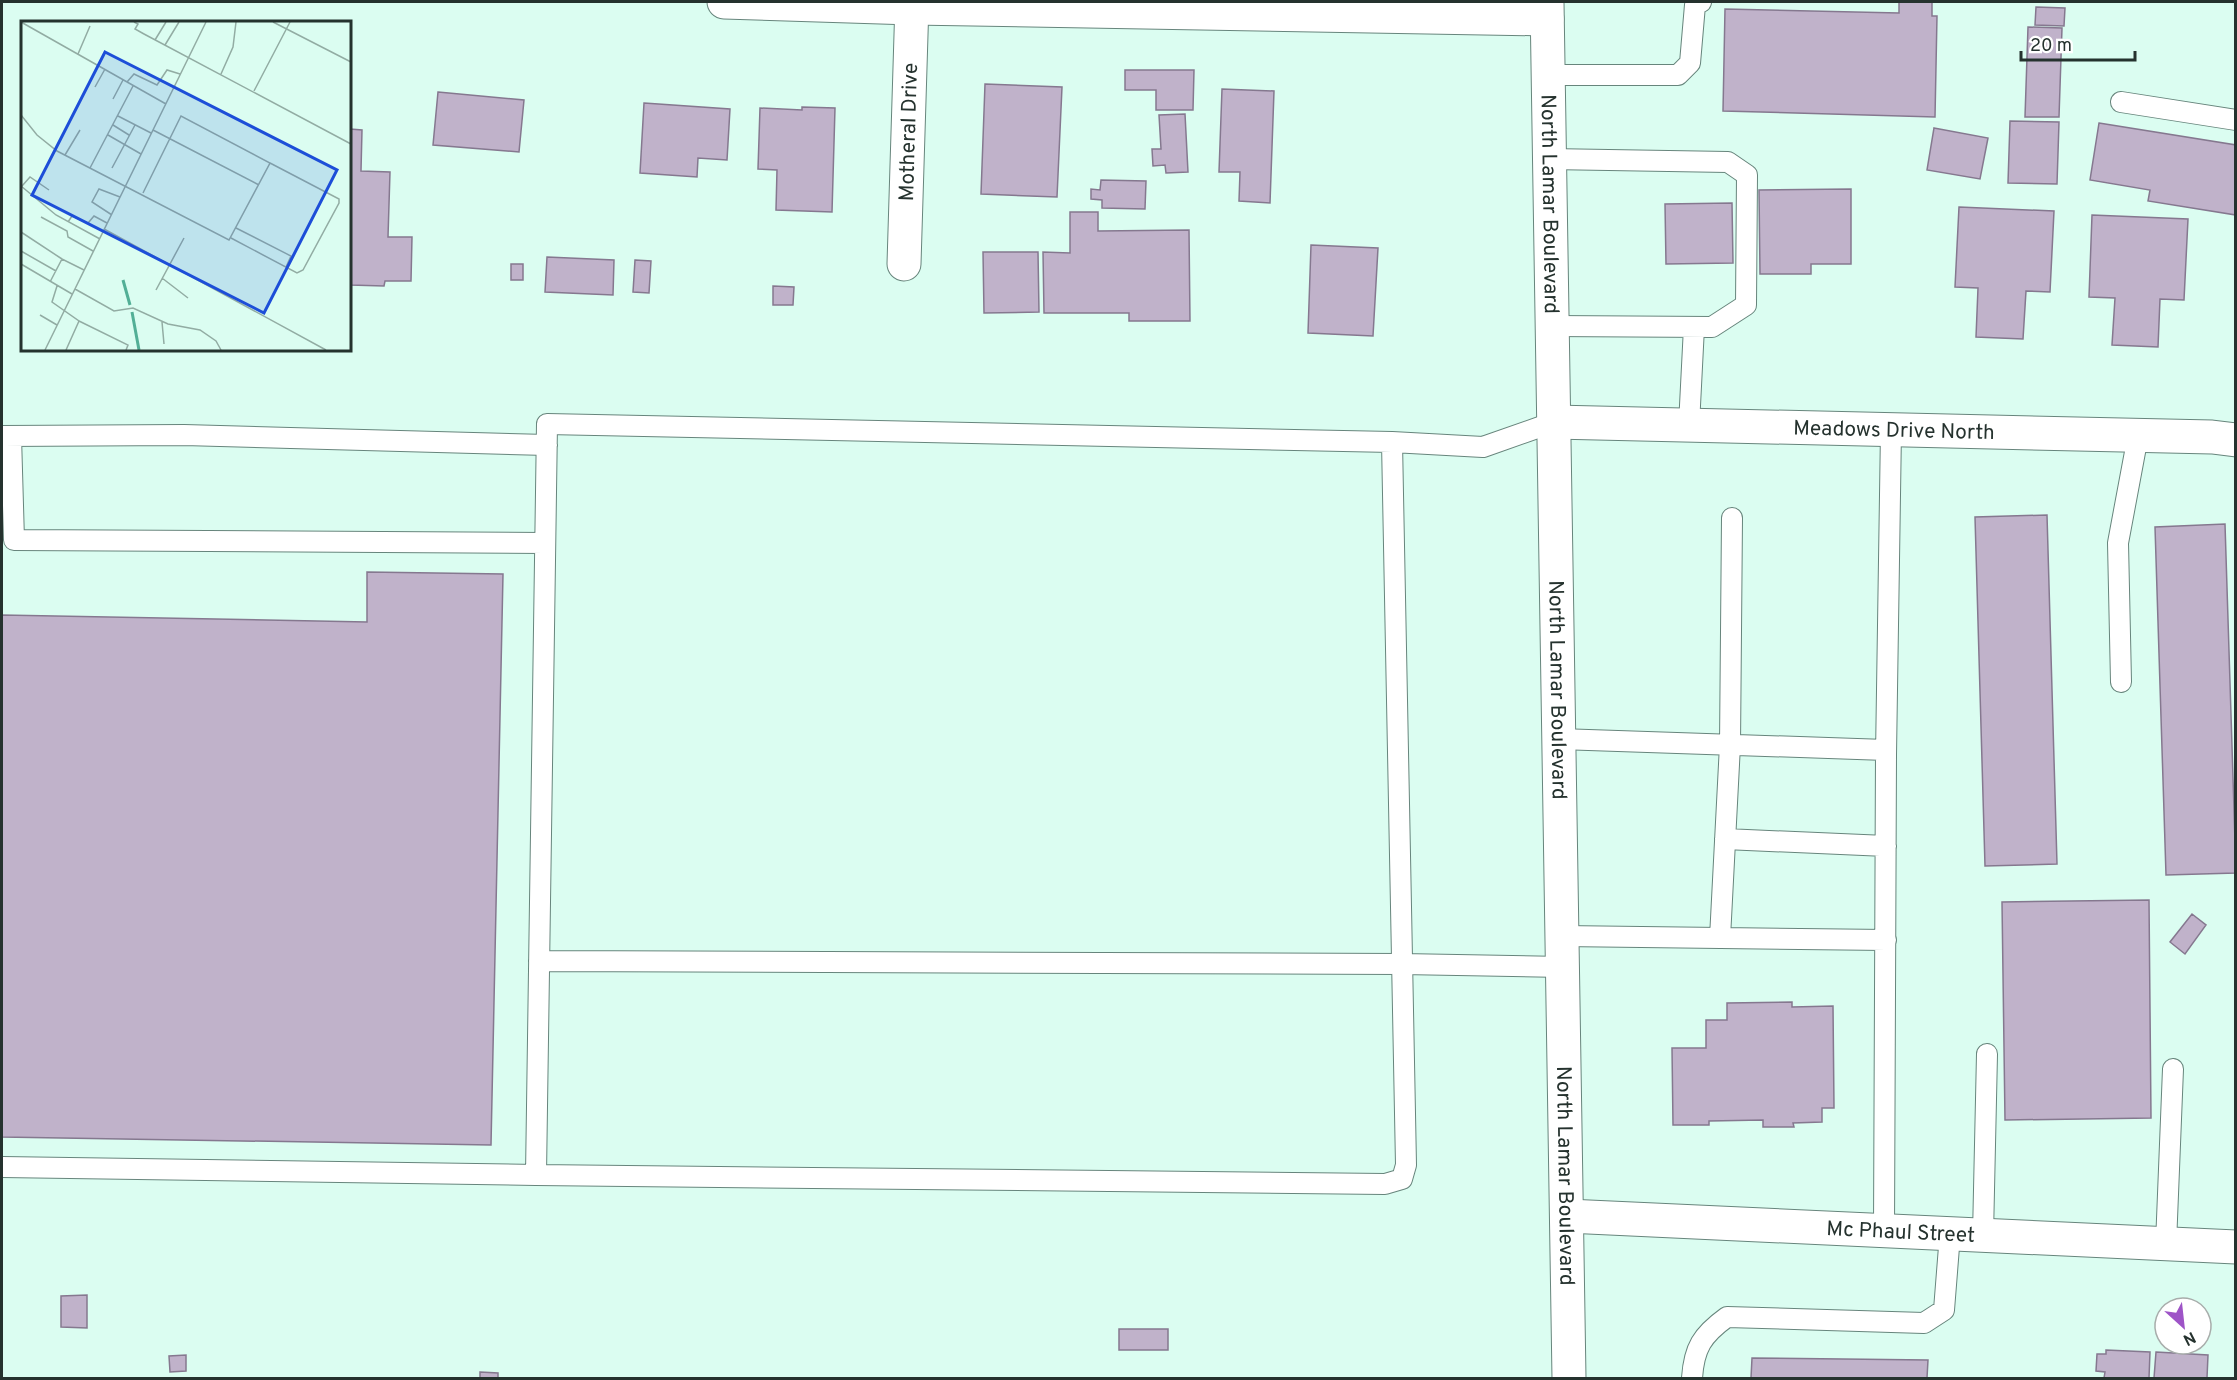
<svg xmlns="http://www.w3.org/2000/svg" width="2237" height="1380" viewBox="0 0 2237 1380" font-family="Overpass,sans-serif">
  <rect width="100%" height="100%" fill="#dbfdf1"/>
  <!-- building -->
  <path fill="#c0b2ca" stroke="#85788f" stroke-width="1.5" d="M 1899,2 L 1932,2 L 1932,16 L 1937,16 L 1935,117 L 1723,111 L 1725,9 L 1899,13 Z
    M 2036,7 L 2065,8 L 2064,26 L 2035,25 Z
    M 2028,27 L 2062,28 L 2059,117 L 2025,117 Z
    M 1125,70 L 1194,70 L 1193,110 L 1156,110 L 1156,90 L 1125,90 Z
    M 985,84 L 1062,87 L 1057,197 L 981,194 Z
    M 1222,89 L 1274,91 L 1270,203 L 1239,201 L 1240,172 L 1219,172 Z
    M 438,92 L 524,100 L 519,152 L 433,145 Z
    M 644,103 L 730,109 L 727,160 L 698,158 L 697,177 L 640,173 Z
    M 802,107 L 835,108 L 832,212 L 776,210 L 777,170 L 758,169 L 760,108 L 802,110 Z
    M 1185,114 L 1188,172 L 1166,173 L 1165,165 L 1153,166 L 1152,149 L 1161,149 L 1159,115 Z
    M 2010,121 L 2059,122 L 2057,184 L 2008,183 Z
    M 2099,123 L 2236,145 L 2236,215 L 2148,201 L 2150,190 L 2090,180 Z
    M 1934,128 L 1988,138 L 1980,179 L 1927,170 Z
    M 350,129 L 362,130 L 361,171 L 390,172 L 388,237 L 412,237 L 411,281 L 385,281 L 384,286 L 350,285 Z
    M 1101,180 L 1146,181 L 1145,209 L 1102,208 L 1102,200 L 1091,199 L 1091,189 L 1100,190 Z
    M 1851,189 L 1851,264 L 1811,264 L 1811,274 L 1760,274 L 1759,190 Z
    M 1732,203 L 1733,263 L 1666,264 L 1665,204 Z
    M 1959,207 L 2054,211 L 2050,292 L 2026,291 L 2023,339 L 1976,337 L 1978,288 L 1955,287 Z
    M 1070,212 L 1098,212 L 1098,231 L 1189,230 L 1190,321 L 1129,321 L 1129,313 L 1044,313 L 1043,252 L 1070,253 Z
    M 2092,215 L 2188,219 L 2184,300 L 2160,299 L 2158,347 L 2112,345 L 2115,298 L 2089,297 Z
    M 1311,245 L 1378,248 L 1373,336 L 1308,333 Z
    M 983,252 L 1038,252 L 1039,312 L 984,313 Z
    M 547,257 L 614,260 L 613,295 L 545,292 Z
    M 635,260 L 651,261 L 649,293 L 633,292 Z
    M 511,264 L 523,264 L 523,280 L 511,280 Z
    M 773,286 L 794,287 L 793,305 L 773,305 Z
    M 2047,515 L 2057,864 L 1985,866 L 1975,517 Z
    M 2225,524 L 2236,873 L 2166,875 L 2155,527 Z
    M 367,572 L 503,574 L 491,1145 L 2,1137 L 2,615 L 367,622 Z
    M 2149,900 L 2151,1118 L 2005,1120 L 2002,902 Z
    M 2192,914 L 2206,925 L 2185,954 L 2170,942 Z
    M 1792,1002 L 1792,1007 L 1833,1006 L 1834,1108 L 1822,1108 L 1822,1122 L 1793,1123 L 1794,1127 L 1763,1127 L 1763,1120 L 1709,1121 L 1709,1125 L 1673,1125 L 1672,1048 L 1706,1048 L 1706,1020 L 1727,1020 L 1727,1003 Z
    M 87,1295 L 87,1328 L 61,1327 L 61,1296 Z
    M 1119,1329 L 1168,1329 L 1168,1350 L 1119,1350 Z
    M 2106,1350 L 2150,1352 L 2149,1378 L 2104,1378 L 2105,1372 L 2096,1371 L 2097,1354 L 2106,1354 Z
    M 2156,1352 L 2208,1355 L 2207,1378 L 2154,1378 Z
    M 186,1355 L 186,1371 L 170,1372 L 169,1356 Z
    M 1752,1358 L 1928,1360 L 1927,1378 L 1751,1378 Z
    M 480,1372 L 498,1373 L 498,1378 L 480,1378 Z"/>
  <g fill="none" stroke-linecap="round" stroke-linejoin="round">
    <!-- service casing -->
    <g stroke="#67857c" stroke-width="22">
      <path id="service" d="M 1548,75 L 1678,75 L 1690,63 L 1695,5 L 1701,2
        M 2121,102 L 2236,120
        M 1549,159 L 1728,162 L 1747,175 L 1746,305 L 1712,327 L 1552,326
        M 1689,425 L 1694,327
        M 2,436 L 184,435 L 547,445
        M 11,436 L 14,540 L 545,543
        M 1392,442 L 1406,1165 L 1402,1179 L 1385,1184 L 536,1175 L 547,424 L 1392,442 L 1483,447 L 1554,422
        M 2121,682 L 2118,543 L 2138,436
        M 1559,739 L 1886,750
        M 1725,839 L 1886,846
        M 1562,936 L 1886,940
        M 1720,938 L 1730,745 L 1732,518
        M 539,961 L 1402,964 L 1563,967
        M 2,1167 L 536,1175
        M 1884,1230 L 1886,755 L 1891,430
        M 1983,1235 L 1987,1054
        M 2166,1244 L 2173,1069
        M 1692,1378 C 1694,1348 1702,1335 1727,1317 L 1924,1323 L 1944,1310 L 1950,1234"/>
    </g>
    <!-- minor casing -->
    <g stroke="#67857c" stroke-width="35">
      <g id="minor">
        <path d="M 724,2 L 912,8 L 1547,19"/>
        <path id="s1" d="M 904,264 L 912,2"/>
        <path id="s2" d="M 1554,422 L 2212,437 L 2236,440"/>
        <path id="s3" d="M 1567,1216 L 2236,1247"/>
      </g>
    </g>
    <!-- primary casing -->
    <g stroke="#67857c" stroke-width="35">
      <g id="primary">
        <path id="s4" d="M 1547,2 L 1569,1378"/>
      </g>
    </g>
    <!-- service -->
    <use href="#service" stroke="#fff" stroke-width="20"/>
    <!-- minor -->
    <use href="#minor" stroke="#fff" stroke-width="33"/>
    <!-- primary -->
    <use href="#primary" stroke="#fff" stroke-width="33"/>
  </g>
  <g text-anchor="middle" stroke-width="5" stroke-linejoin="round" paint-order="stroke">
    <!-- street labels -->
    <g font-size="21" fill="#25322e" stroke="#fff">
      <text dy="7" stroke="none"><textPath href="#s1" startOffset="132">Motheral Drive</textPath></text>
      <text dy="7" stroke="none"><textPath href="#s4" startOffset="202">North Lamar Boulevard</textPath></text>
      <text dy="7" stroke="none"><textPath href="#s2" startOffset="340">Meadows Drive North</textPath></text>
      <text dy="7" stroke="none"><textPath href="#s4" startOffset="688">North Lamar Boulevard</textPath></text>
      <text dy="7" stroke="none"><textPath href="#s4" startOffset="1174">North Lamar Boulevard</textPath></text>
      <text dy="7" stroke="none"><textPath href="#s3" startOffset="334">Mc Phaul Street</textPath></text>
    </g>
  </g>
  <!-- overview -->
  <g transform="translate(21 21)">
    <rect width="330" height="330" fill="#dbfdf1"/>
    <path fill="none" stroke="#52af96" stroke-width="3" d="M 102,259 L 109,284M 111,291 L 118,329"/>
    <path fill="none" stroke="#92aca3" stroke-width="1.5" d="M 0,1 L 145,83M 113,1 L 117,3 L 114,8 L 123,13 L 330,123M 252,1 L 330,41M 134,19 L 145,1M 144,24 L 158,1M 57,33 L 69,5M 200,53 L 212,26 L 215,1M 106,61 L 113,53 L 136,64 L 146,49 L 159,53M 74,66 L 84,48M 233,70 L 269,1M 92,78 L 102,59M 0,94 L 16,114 L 36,130 L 208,219 L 249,142 L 160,95 L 122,172M 97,95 L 130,112M 92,104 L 108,114M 132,109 L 238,164M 87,114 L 120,133M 44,134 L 59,109M 69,147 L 112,65M 91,147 L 114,104M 0,165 L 35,194 L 79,218M 1,165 L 9,156 L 28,169M 91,194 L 71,181 L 78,168 L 99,176M 20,196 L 46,210 L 47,216 L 72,230M 47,201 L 51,195 L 67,202 L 73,195 L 86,202M 215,207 L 270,235 L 265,246M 83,208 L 305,329M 0,211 L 41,238M 210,217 L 276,252 L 282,249 L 318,182 L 318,178 L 249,142M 0,230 L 35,250M 0,243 L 51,273M 141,257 L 167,277M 29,261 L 41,238 L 63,249M 36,265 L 31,281 L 58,300 L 45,329M 54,268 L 93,290 L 112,287 L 147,303 L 179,309 L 195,320 L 200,329M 135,269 L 163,217M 19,294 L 36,304M 58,300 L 107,324 L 105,329M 141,301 L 143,323M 24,329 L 185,1"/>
    <path fill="#1d4ed8" fill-opacity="0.15" stroke="#1d4ed8" stroke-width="3" d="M 84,31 L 316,149 L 243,292 L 11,174 Z"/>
    <rect width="330" height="330" fill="none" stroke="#25322e" stroke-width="3"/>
  </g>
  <!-- border -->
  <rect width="2237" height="1380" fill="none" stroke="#25322e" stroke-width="6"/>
  <!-- north arrow -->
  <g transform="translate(2183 1326) rotate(153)"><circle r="28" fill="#ffffff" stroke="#a8adab" stroke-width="1.5"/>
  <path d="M0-4.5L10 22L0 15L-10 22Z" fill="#9e54c7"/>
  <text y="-9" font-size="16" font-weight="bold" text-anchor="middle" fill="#25322e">N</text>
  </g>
  <!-- scale -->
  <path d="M2021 51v9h114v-9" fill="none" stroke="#25322e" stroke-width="3"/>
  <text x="2030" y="51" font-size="18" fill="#25322e" stroke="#ffffff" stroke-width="4.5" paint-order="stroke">20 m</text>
</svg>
